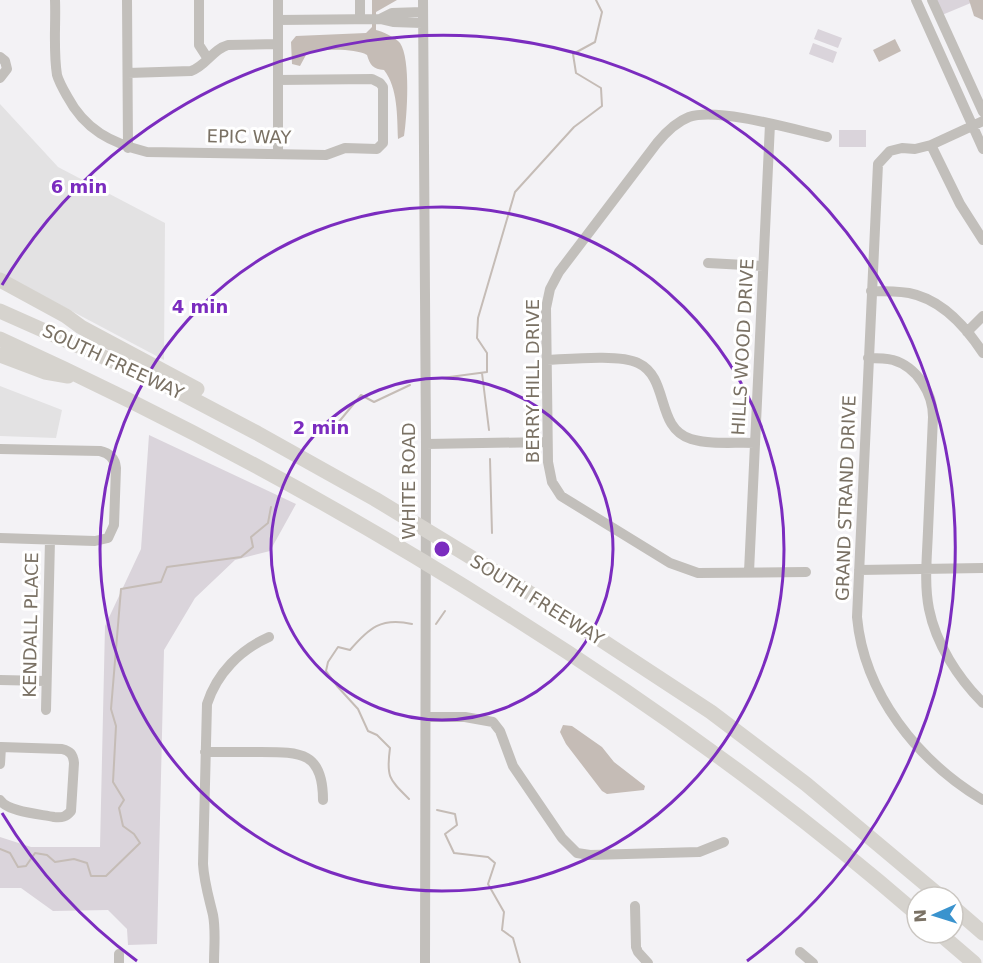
<svg xmlns="http://www.w3.org/2000/svg" width="983" height="963" viewBox="0 0 983 963" font-family="'DejaVu Sans',sans-serif">
  <rect width="100%" height="100%" fill="#f3f2f5"/>
  <!-- built -->
  <path fill="#e3e2e3" d="M 0,104 L 58,167 L 165,223 L 164,360 L 0,273 Z
    M 0,386 L 62,410 L 56,438 L 0,436 Z"/>
  <!-- green -->
  <path fill="#dad4db" d="M 936,0 L 978,0 L 942,15 Z
    M 818,29 L 842,38 L 838,48 L 814,39 Z
    M 813,43 L 837,52 L 833,63 L 809,54 Z
    M 839,130 L 866,130 L 866,147 L 839,147 Z
    M 149,435 L 296,504 L 270,551 L 235,560 L 195,598 L 164,650 L 157,944 L 128,945 L 127,929 L 108,910 L 53,911 L 21,888 L 0,888 L 0,837 L 31,847 L 100,847 L 105,626 L 141,549 Z"/>
  <!-- water -->
  <path fill="#c5bcb6" d="M 372,0 L 397,0 L 376,12 L 376,30 C 382,31 396,38 400,43 C 411,59 407,116 404,136 L 398,139 C 397,116 398,88 384,70 C 373,69 370,65 367,55 C 354,48 322,49 307,53 L 300,66 L 292,64 L 291,42 L 296,36 L 366,33 L 372,27 Z
    M 969,0 L 983,0 L 983,20 L 974,16 Z
    M 895,39 L 901,51 L 879,62 L 873,50 Z
    M 563,725 L 572,726 L 602,747 L 614,762 L 645,786 L 644,790 L 607,794 L 602,791 L 566,744 L 560,732 Z"/>
  <g fill="none" stroke-linecap="round" stroke-linejoin="round">
    <!-- stream -->
    <path stroke="#c5bcb6" stroke-width="2" d="M 482,373 L 489,430
      M 442,378 L 487,372 L 487,353 L 477,338 L 478,318 L 515,192 L 574,127 L 602,106 L 601,88 L 576,73 L 573,54 L 595,42 L 602,12 L 596,0
      M 328,435 L 361,395 L 374,402 L 410,385
      M 490,459 L 492,533
      M 436,624 L 445,611
      M 409,799 C 389,779 386,777 390,748 L 377,735 L 368,731 L 358,709 L 337,686 L 326,671 L 328,662 L 338,647 L 350,650 C 369,628 381,617 412,624
      M 437,810 L 455,814 L 457,825 L 445,834 L 454,853 L 488,857 L 495,863 L 488,884 L 504,912 L 502,930 L 513,938 L 520,963
      M 0,849 L 10,853 L 18,867 L 26,866 L 35,853 L 47,855 L 55,862 L 74,859 L 87,863 L 91,876 L 106,876 L 140,843 L 134,834 L 123,826 L 119,808 L 124,800 L 113,782 L 116,726 L 111,709 L 121,589 L 161,582 L 167,567 L 241,557 L 253,547 L 251,537 L 268,523 L 271,507"/>
    <!-- minor -->
    <path stroke="#c2bfbb" stroke-width="10" d="M 55,0 C 56,24 53,50 57,75 C 59,82 63,89 67,96 C 85,130 111,143 147,152 L 326,155 L 345,148 L 377,149 L 383,143 L 383,87 L 380,83 L 372,79 L 278,80
      M 127,0 L 128,148
      M 199,0 L 199,45 L 208,59
      M 278,0 L 278,154
      M 423,0 L 426,444 L 425,963
      M 916,0 L 983,149
      M 932,0 L 983,112
      M 360,19 L 360,0
      M 380,19 L 392,13 L 422,12
      M 278,20 L 380,19 L 393,22 L 422,23
      M 0,57 L 5,61 L 7,69 L 0,78
      M 128,73 L 191,71 C 206,66 213,49 228,45 L 278,44
      M 983,121 L 931,145 L 915,149 L 902,148 L 890,151 L 878,164 L 857,617 C 864,694 918,761 983,800
      M 931,145 L 960,204 L 983,240
      M 708,263 L 763,266
      M 871,291 C 884,291 896,291 909,293 C 941,299 966,327 983,353
      M 967,332 L 983,316
      M 868,358 C 877,358 885,358 893,360 C 917,367 933,393 933,417 C 931,455 930,493 928,531 C 927,557 924,584 929,609 C 936,644 958,678 983,703
      M 547,360 C 569,359 620,354 638,363 C 670,378 655,428 691,439 C 710,445 735,442 755,443
      M 426,444 L 547,442
      M 0,449 L 100,451 C 109,453 115,458 116,468 L 114,525 L 108,538 L 95,541 L 0,538
      M 859,570 L 983,568
      M 749,572 L 770,124
      M 806,572 L 698,573 L 670,563 L 561,496 L 552,482 L 548,462 L 546,308 L 550,289 L 559,272 L 657,143 C 666,132 676,122 689,117 C 718,107 796,130 827,137
      M 0,680 L 46,681
      M 46,710 L 50,540
      M 426,717 L 465,717 L 493,722 L 500,731 L 513,766 L 562,838 L 577,853 L 590,855 L 699,852 L 724,842
      M 205,752 C 224,752 243,752 261,752 C 301,752 323,752 323,800
      M 0,764 L 1,747 L 62,749 C 70,751 73,754 74,763 L 71,811 C 66,817 62,818 54,817 C 40,814 8,812 0,800
      M 635,906 L 636,947 L 638,952 L 648,963
      M 800,952 L 813,963
      M 119,963 L 119,954
      M 214,963 C 214,947 216,931 213,915 C 209,898 204,882 203,864 L 207,704 C 217,673 240,650 269,637"/>
    <!-- highway -->
    <path stroke="#d6d3ce" stroke-width="15" d="M 0,280 L 66,316 L 81,327 L 197,389
      M 0,311 L 162,383 L 257,433 L 375,499 L 525,590 L 711,712 L 806,784 L 941,897
      M 0,339 C 176,419 345,510 508,614 C 651,704 789,803 917,914
      M 0,355 L 45,372 L 68,376
      M 953,907 L 983,933
      M 939,933 L 974,963"/>
  </g>
  <!-- distance rings -->
  <g fill="none" stroke="#7b2cbf" stroke-width="3">
    <circle cx="442" cy="549" r="171"/>
    <circle cx="442" cy="549" r="342"/>
    <path d="M137 961A513 513 0 0 1 2 813M2 285A513 513 0 1 1 747 961"/>
  </g>
  <g text-anchor="middle" stroke-width="6" stroke-linejoin="round" paint-order="stroke">
    <!-- street labels -->
    <g font-size="18" fill="#7a7164" stroke="#fff">
      <text transform="translate(249 137) rotate(1)" y="6">EPIC WAY</text>
      <text transform="translate(743 347) rotate(-87)" y="6">HILLS WOOD DRIVE</text>
      <text transform="translate(113 362) rotate(25)" y="6">SOUTH FREEWAY</text>
      <text transform="translate(533 381) rotate(-90)" y="6">BERRY HILL DRIVE</text>
      <text transform="translate(409 481) rotate(-90)" y="6">WHITE ROAD</text>
      <text transform="translate(846 498) rotate(-88)" y="6">GRAND STRAND DRIVE</text>
      <text transform="translate(537 600) rotate(32)" y="6">SOUTH FREEWAY</text>
      <text transform="translate(31 625) rotate(-89)" y="6">KENDALL PLACE</text>
    </g>
  </g>
  <circle cx="442" cy="549" r="9" fill="#7b2cbf" stroke="#fff" stroke-width="3"/>
  <g font-size="18" text-anchor="middle" font-weight="bold" fill="#7b2cbf" stroke="#fff" stroke-width="6" stroke-linejoin="round" paint-order="stroke">
    <text x="79" y="193">6 min</text>
    <text x="200" y="313">4 min</text>
    <text x="321" y="434">2 min</text>
  </g>
  <!-- north arrow -->
  <g transform="translate(935 915) rotate(267)"><circle r="28" fill="#ffffff" stroke="#cac6c1" stroke-width="1.5"/>
  <path d="M0-4.5L10 22L0 15L-10 22Z" fill="#3a93ce"/>
  <text y="-9" font-size="16" font-weight="bold" text-anchor="middle" fill="#7a7164">N</text>
  </g>
</svg>
